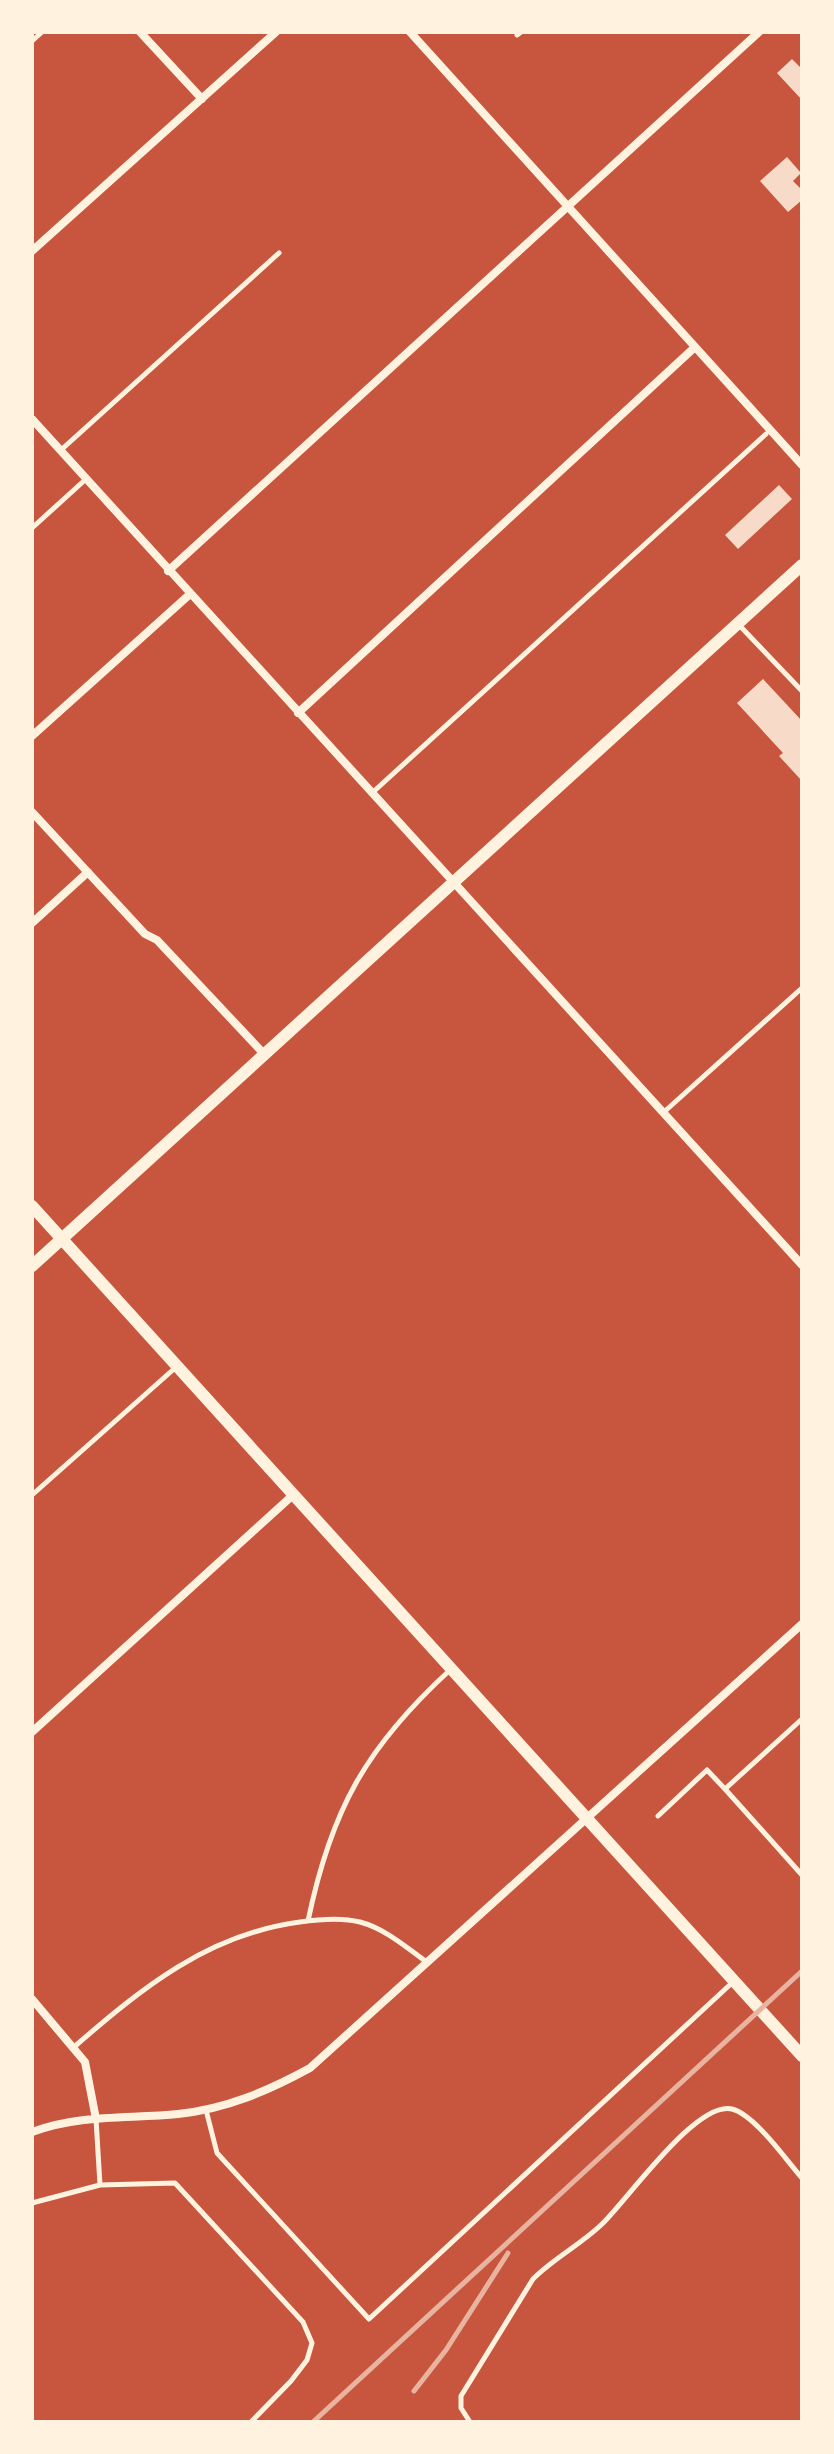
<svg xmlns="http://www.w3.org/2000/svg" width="834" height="2454" viewBox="0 0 834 2454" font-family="Bitter,serif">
  <rect width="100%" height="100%" fill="#c8553d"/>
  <!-- building -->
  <path fill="#f7dbc8" d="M 792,59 L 802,69 L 802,100 L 777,73 Z
    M 787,157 L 801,173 L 793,181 L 802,190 L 802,200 L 788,212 L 760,181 Z
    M 779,485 L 792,499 L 738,549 L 725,535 Z
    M 763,679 L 802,721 L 802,781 L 779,756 L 783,753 L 737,703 Z"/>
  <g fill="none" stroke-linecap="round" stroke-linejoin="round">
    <!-- service -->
    <path stroke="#fff3e0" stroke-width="5" d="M 517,35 L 521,32
      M 32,41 L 42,32
      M 61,450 L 279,253
      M 32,528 L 86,479
      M 739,625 L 802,691
      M 372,793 L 766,434
      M 664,1112 L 802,988
      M 32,1495 L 175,1368
      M 725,1789 L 802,1875
      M 658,1816 L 707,1770 L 725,1789 L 802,1719
      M 308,1921 C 331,1810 366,1747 450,1670
      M 74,2047 C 142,1988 208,1934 300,1922 C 320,1919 341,1917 360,1922 C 386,1929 407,1948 428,1963
      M 206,2110 L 217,2153 L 369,2319 L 734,1981
      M 96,2119 L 100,2185 L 175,2183 L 303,2322 L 312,2343 L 307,2360 L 291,2381 L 251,2422
      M 32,2203 L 100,2185
      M 470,2422 L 461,2408 L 461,2396 L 533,2279 C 554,2258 580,2245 601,2225 C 626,2202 696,2100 732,2109 C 755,2115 786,2160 802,2178"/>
    <!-- minor -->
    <path stroke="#fff3e0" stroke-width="8" d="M 140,32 L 202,99
      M 410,32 L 802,465
      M 32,251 L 276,32
      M 32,419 L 802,1265
      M 168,571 L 759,32
      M 298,713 L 695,347
      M 32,736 L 189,595
      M 32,812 L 145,934 L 157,940 L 265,1055
      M 32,923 L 88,872
      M 32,1732 L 293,1495
      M 32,1999 L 85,2062 L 96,2119
      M 32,2132 C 79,2114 129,2119 178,2114 C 226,2109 268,2091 310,2068 L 802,1624"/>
    <!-- tertiary -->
    <path stroke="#fff3e0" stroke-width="12" d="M 32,1206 L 802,2056
      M 32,1266 L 802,565"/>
    <!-- rail -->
    <path stroke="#e9b49f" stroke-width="5" d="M 414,2391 L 446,2350 L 508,2253
      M 313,2422 L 802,1971"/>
  </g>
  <!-- border -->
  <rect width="834" height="2454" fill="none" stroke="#fff3e0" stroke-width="68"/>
</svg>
